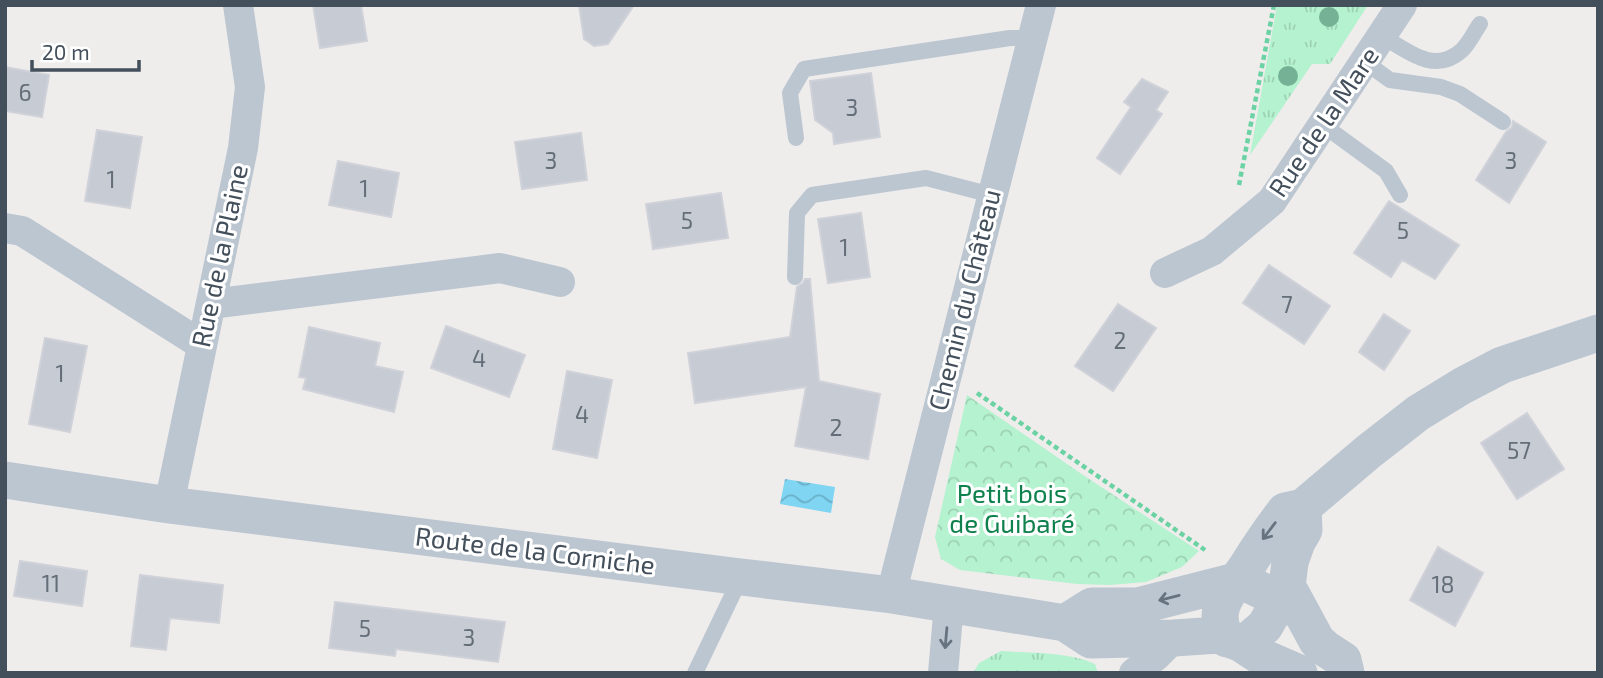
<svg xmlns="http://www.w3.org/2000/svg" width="1603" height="678" viewBox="0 0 1603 678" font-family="'Exo 2',sans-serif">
  <defs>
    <pattern id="grass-tufts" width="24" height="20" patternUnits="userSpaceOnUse" patternTransform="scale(1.75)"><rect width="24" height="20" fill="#b5f2cf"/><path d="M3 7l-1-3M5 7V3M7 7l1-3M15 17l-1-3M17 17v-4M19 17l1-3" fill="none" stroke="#9dd1b4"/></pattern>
    <pattern id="forest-crowns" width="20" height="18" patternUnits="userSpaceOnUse" patternTransform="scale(1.75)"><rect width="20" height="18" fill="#b5f2cf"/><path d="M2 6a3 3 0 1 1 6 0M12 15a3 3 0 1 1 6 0" fill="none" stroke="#9dd1b4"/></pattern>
    <pattern id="water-waves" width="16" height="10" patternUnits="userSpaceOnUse" patternTransform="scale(1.75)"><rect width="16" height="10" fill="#7fd5f2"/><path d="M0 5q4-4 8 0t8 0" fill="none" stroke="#6aafc7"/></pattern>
  </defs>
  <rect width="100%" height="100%" fill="#efecec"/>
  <!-- grass -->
  <path fill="url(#grass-tufts)" d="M 1277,5 L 1368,5 L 1330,64 L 1312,64 L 1250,155 Z
    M 1001,651 C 1029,653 1069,652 1095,664 L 1098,673 L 973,673 L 979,663 Z"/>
  <!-- forest -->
  <path fill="url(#forest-crowns)" d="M 967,395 L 1083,475 L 1199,551 L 1182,567 L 1146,582 L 1110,585 L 1077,584 L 960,570 L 941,559 L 935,537 Z"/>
  <!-- water -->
  <path fill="url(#water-waves)" d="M 785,479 L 835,487 L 831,513 L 780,504 Z"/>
  <!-- building -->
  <path fill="#c7cbd3" stroke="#d0d2d9" stroke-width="2" d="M 313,5 L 361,5 L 367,41 L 320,48 Z
    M 579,5 L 634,5 L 608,44 L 594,46 L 584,39 Z
    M 5,67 L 49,75 L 42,117 L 5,111 Z
    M 871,73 L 880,137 L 834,144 L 833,133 L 815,120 L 810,81 Z
    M 1142,79 L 1168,92 L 1156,110 L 1162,114 L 1120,174 L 1097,158 L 1131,107 L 1124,102 Z
    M 1513,121 L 1546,142 L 1509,203 L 1476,180 L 1506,132 L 1512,127 Z
    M 97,130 L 142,137 L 130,208 L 85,201 Z
    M 581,133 L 587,180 L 522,189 L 515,142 Z
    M 338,161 L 399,173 L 391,217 L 329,205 Z
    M 721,193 L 728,238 L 653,249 L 646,204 Z
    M 1389,201 L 1459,245 L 1435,279 L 1402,260 L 1391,277 L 1354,253 Z
    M 861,213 L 870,277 L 828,283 L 818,219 Z
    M 1269,265 L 1330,306 L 1304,344 L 1243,303 Z
    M 805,279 L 810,279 L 819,381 L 880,394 L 868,459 L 795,446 L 806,387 L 695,403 L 688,353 L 790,337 L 797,287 L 803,283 Z
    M 1118,304 L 1156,328 L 1113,391 L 1075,366 Z
    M 1384,314 L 1410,331 L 1384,370 L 1359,352 Z
    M 446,326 L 525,355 L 509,397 L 431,368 Z
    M 309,327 L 380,343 L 375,366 L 403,372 L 394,412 L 303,389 L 306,378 L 299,377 Z
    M 45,338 L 87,346 L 70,432 L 29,424 Z
    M 567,371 L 612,380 L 597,458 L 553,449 Z
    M 1527,413 L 1564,469 L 1517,499 L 1481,443 Z
    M 1438,547 L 1483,573 L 1455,626 L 1410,600 Z
    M 20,561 L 87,571 L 82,606 L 14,596 Z
    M 140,575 L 223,585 L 219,623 L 170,618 L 166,650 L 131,646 Z
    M 335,602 L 505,622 L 498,662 L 396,649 L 395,656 L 329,648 Z"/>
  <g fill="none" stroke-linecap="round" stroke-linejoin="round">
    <!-- path -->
    <path stroke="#6bd2a4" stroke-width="4.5" stroke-dasharray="5 3.5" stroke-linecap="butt" d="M 1239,185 L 1274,5
      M 977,393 L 1205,550"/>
    <!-- service -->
    <path stroke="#bbc6d0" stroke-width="16" d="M 1382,36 C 1406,50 1434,75 1461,51 C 1469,44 1474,32 1480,24
      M 1365,62 L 1390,80 L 1441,87 L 1460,94 L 1503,122
      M 1323,125 L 1386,171 L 1400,195
      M 796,138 L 790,93 L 804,69 L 1010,38 L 1032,38
      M 795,277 L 797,213 L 812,195 L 926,178 L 992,195
      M 695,673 L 741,577"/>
    <!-- minor -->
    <path stroke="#bbc6d0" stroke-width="30" d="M 5,228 L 22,231 L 202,345
      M 1165,273 L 1212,251 L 1272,201 L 1402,5
      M 211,304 L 500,268 L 560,282
      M 169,505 L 243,148 L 250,87 L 238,5
      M 892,595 L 896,575 L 1041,5
      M 943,673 L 949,604
      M 1134,673 L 1156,656 L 1174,638"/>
    <!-- tertiary -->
    <path stroke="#bbc6d0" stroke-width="37" d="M 5,480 L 169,505 L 741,577 L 892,595 L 1065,623 L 1091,640 L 1174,638 L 1218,635 L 1240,643 L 1260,656 L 1299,673
      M 1291,593 L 1317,641 L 1326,649 L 1343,660 L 1346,673
      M 1065,623 L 1092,606 L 1138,606 L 1240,580 L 1281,600 L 1302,613
      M 1227,639 C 1208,609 1232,589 1247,566 C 1259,547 1271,529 1285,511 L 1303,507 L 1368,452 L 1418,413 L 1462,386 L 1502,365 L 1598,333
      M 1240,643 L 1251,638 L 1265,626 L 1287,587 L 1290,562 L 1297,542 L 1304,530 L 1303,507"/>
  </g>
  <!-- trees -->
  <g fill="#74b195">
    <circle cx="1329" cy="17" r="10"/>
    <circle cx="1288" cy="76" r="10"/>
  </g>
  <!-- one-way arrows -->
  <defs><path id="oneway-shaft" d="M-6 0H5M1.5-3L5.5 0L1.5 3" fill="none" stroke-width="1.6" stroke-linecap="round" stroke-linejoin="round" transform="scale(1.75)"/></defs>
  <g stroke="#67737e">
    <use href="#oneway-shaft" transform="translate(1269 531) rotate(127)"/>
    <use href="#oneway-shaft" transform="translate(1169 598) rotate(166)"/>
    <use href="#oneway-shaft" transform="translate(946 638) rotate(95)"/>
  </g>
  <g text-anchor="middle" stroke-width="6" stroke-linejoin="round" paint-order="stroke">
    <!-- number labels -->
    <g font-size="23" fill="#646e79">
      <text x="25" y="101">6</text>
      <text x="852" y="116">3</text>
      <text x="551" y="169">3</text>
      <text x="1511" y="169">3</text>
      <text x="111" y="188">1</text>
      <text x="364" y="197">1</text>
      <text x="687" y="229">5</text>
      <text x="1403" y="239">5</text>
      <text x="844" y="256">1</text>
      <text x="1287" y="313">7</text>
      <text x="1120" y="349">2</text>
      <text x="479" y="367">4</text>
      <text x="60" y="382">1</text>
      <text x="582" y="423">4</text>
      <text x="836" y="436">2</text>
      <text x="1519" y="459">57</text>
      <text x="51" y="592">11</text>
      <text x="1443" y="593">18</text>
      <text x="365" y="637">5</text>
      <text x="469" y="646">3</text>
    </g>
    <!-- street labels -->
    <g font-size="26" fill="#434f5b" stroke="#fff">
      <text transform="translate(1324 122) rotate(-56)" y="9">Rue de la Mare</text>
      <text transform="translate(220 256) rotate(-78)" y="9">Rue de la Plaine</text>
      <text transform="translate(965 300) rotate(-76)" y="9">Chemin du Château</text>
      <text transform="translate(535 551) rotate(7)" y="9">Route de la Corniche</text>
    </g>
    <!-- park labels -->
    <g font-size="26" fill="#0f814d" stroke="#fff">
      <text x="1012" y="503">Petit bois<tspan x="1012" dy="30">de Guibaré</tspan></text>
    </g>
  </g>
  <!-- border -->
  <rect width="1603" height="678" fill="none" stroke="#434f5b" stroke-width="14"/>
  <!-- scale -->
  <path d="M32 60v10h107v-10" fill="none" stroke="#434f5b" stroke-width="3.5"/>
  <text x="42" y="60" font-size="21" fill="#434f5b" stroke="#ffffff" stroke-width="5" paint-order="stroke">20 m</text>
</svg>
